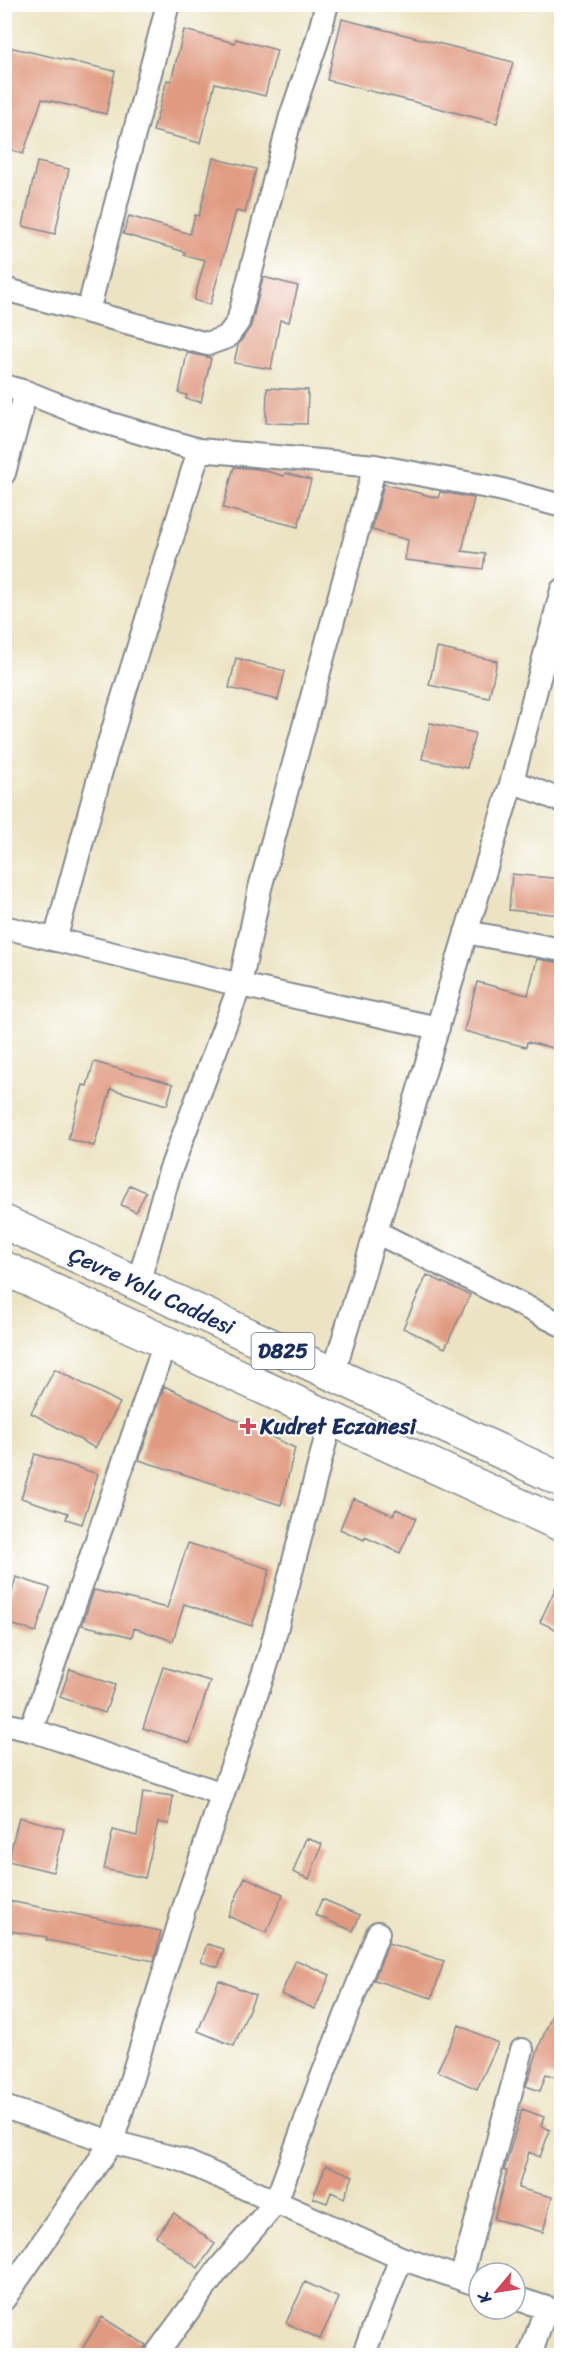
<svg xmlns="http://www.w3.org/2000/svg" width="566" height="2360" viewBox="0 0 566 2360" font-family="Sriracha,sans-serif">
  <rect width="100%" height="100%" fill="#fff"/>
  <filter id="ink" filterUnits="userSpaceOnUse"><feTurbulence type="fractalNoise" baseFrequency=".0167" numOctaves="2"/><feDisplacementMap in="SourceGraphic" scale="12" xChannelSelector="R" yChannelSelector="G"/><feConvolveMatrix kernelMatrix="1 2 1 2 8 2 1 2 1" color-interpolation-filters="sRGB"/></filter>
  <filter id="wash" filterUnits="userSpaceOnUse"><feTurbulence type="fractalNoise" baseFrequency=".008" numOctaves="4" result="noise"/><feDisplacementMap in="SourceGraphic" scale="24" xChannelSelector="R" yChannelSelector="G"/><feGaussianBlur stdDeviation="1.35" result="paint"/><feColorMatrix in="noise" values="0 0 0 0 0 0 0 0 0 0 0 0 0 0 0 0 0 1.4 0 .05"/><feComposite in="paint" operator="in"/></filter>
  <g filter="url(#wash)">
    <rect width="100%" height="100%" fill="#ebe3c1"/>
    <g id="blocks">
      <!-- building -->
      <path fill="#e09a80" d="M 342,19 L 513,62 L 497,123 L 327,80 Z
        M 184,30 L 235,43 L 236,39 L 277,50 L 265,96 L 215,83 L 200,143 L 153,131 L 167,80 L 171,81 Z
        M 4,46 L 115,71 L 106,114 L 42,99 L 23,154 L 4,147 Z
        M 213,158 L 256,169 L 245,213 L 236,211 L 210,305 L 194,300 L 205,260 L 184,255 L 185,252 L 123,234 L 129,216 L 190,234 L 195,215 L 199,216 Z
        M 37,162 L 69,169 L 55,234 L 23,226 Z
        M 263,277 L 298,286 L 289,322 L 280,320 L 271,369 L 234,363 L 238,345 L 251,326 Z
        M 187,353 L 211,358 L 201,402 L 186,399 L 187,395 L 179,393 Z
        M 267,388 L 308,390 L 307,424 L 266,423 Z
        M 234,467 L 258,469 L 284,476 L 285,473 L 311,480 L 298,527 L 223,508 Z
        M 384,484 L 438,498 L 440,492 L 474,498 L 462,551 L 485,554 L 483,569 L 405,560 L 408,540 L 372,530 Z
        M 437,648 L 497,661 L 489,698 L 429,685 Z
        M 236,658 L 285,671 L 278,700 L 229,688 Z
        M 430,723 L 475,733 L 467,768 L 422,759 Z
        M 512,874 L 561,879 L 561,915 L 509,910 Z
        M 537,959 L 561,963 L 561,1050 L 527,1042 L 526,1047 L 464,1031 L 477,982 L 528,995 Z
        M 94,1062 L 173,1084 L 167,1105 L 111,1089 L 94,1146 L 68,1139 L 83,1085 L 87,1086 Z
        M 130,1185 L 146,1192 L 136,1212 L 121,1205 Z
        M 427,1275 L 470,1295 L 445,1348 L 403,1328 Z
        M 55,1369 L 120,1403 L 95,1448 L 31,1413 Z
        M 164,1386 L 295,1448 L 281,1505 L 139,1460 Z
        M 35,1454 L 98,1474 L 82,1524 L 66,1519 L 68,1513 L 21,1498 Z
        M 353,1498 L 393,1515 L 396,1509 L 416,1518 L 400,1553 L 365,1537 L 364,1540 L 340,1529 Z
        M 188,1543 L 270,1569 L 252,1626 L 184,1604 L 173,1641 L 134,1628 L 132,1637 L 82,1625 L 94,1590 L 167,1608 Z
        M 561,1576 L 561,1632 L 540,1622 Z
        M 16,1577 L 50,1588 L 36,1632 L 4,1622 Z
        M 163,1667 L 210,1681 L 190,1743 L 143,1728 Z
        M 70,1669 L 115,1685 L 105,1713 L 60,1697 Z
        M 143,1792 L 173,1796 L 169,1824 L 158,1822 L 145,1878 L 104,1869 L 113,1830 L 137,1836 Z
        M 19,1817 L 64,1829 L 53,1872 L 8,1861 Z
        M 306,1838 L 322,1844 L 309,1879 L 293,1872 Z
        M 245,1877 L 283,1894 L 266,1933 L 228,1916 Z
        M 322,1899 L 360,1915 L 353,1931 L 315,1915 Z
        M 4,1900 L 161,1931 L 154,1961 L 46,1940 L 47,1937 L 4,1930 Z
        M 388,1943 L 444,1961 L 432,1998 L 374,1980 Z
        M 207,1944 L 224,1949 L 218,1967 L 201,1962 Z
        M 296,1960 L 330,1975 L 315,2009 L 281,1994 Z
        M 219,1980 L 255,1995 L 234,2046 L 198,2031 Z
        M 560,1996 L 561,2079 L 546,2074 L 540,2091 L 526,2086 L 540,2044 Z
        M 459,2025 L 498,2043 L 477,2089 L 437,2071 Z
        M 522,2109 L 544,2117 L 541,2126 L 550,2130 L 540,2157 L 529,2152 L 518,2188 L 552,2197 L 543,2232 L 494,2219 L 507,2171 L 504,2171 Z
        M 326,2165 L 353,2176 L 344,2198 L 331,2192 L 327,2203 L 313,2198 Z
        M 174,2213 L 215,2244 L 198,2268 L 156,2236 Z
        M 305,2282 L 339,2298 L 320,2339 L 286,2323 Z
        M 102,2317 L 146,2345 L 139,2355 L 93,2355 L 82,2349 Z"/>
    </g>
  </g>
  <g filter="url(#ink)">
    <use href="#blocks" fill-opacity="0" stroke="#838990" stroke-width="1.5"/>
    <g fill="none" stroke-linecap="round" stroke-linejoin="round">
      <!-- minor casing -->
      <g stroke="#838990" stroke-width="26">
        <path id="minor" d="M 4,289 L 207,344 L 227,337 L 238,322 L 291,116 L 317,41 L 327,4
          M 88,311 L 168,4
          M 4,386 L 26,392 L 94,419 L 199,450 L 375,466 L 499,489 L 562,506
          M 4,473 L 26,392
          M 512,781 L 562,801
          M 4,927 L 240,985 L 438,1028
          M 466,932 L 562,950
          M 55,940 L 105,756 L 199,450
          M 376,1232 L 562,1325
          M 138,1284 L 170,1171 L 240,985 L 260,888 L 375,466
          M 333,1374 L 512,781 L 562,590
          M 4,1724 L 31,1730 L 223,1794
          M 31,1730 L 165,1343
          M 4,2107 L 112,2142 L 182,2160 L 401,2258 L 479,2285
          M 461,2279 L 522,2050
          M 515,2298 L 562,2313
          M 4,2299 L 112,2142 L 185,1905 L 269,1657 L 331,1419
          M 155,2356 L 218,2270 L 276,2202 L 320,2082 L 378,1933
          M 363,2356 L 401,2258
          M 530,2356 L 546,2308"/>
      </g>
      <!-- highway casing -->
      <g stroke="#838990" stroke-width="36">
        <path id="highway" d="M 4,1222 L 562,1480
          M 4,1268 L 562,1525"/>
      </g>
      <!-- minor -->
      <use href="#minor" stroke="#fff" stroke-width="22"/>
      <!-- highway -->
      <use href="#highway" stroke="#fff" stroke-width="33"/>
    </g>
  </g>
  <!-- markers -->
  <path fill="#d1495b" stroke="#fff" stroke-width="2" d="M245 1417h6v6h6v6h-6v6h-6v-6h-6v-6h6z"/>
  <g text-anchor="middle" stroke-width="4.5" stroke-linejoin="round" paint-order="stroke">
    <!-- shield labels -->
    <rect fill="#fff" stroke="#5f6d8e" stroke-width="1.5" x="251.5" y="1333" width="63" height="36" rx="4.5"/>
    <g font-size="21" font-weight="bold" fill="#1b2f5e">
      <text x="283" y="1358">D825</text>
    </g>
    <!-- street labels -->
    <g font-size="22" fill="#1b2f5e" stroke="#fff">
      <text transform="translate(152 1290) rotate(25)" y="8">Çevre Yolu Caddesi</text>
    </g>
    <!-- poi labels -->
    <g font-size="22" font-weight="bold" fill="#1b2f5e" stroke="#fff" text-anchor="start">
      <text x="260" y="1434">Kudret Eczanesi</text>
    </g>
  </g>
  <!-- margin -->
  <rect width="566" height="2360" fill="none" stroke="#fff" stroke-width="24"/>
  <!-- north arrow -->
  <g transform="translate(497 2291) rotate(241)"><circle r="28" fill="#ffffff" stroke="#a4acbf" stroke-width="1.5"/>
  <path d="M0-4.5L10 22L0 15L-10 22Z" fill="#d1495b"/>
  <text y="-9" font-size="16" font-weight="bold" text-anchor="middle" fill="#1b2f5e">K</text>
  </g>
</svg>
